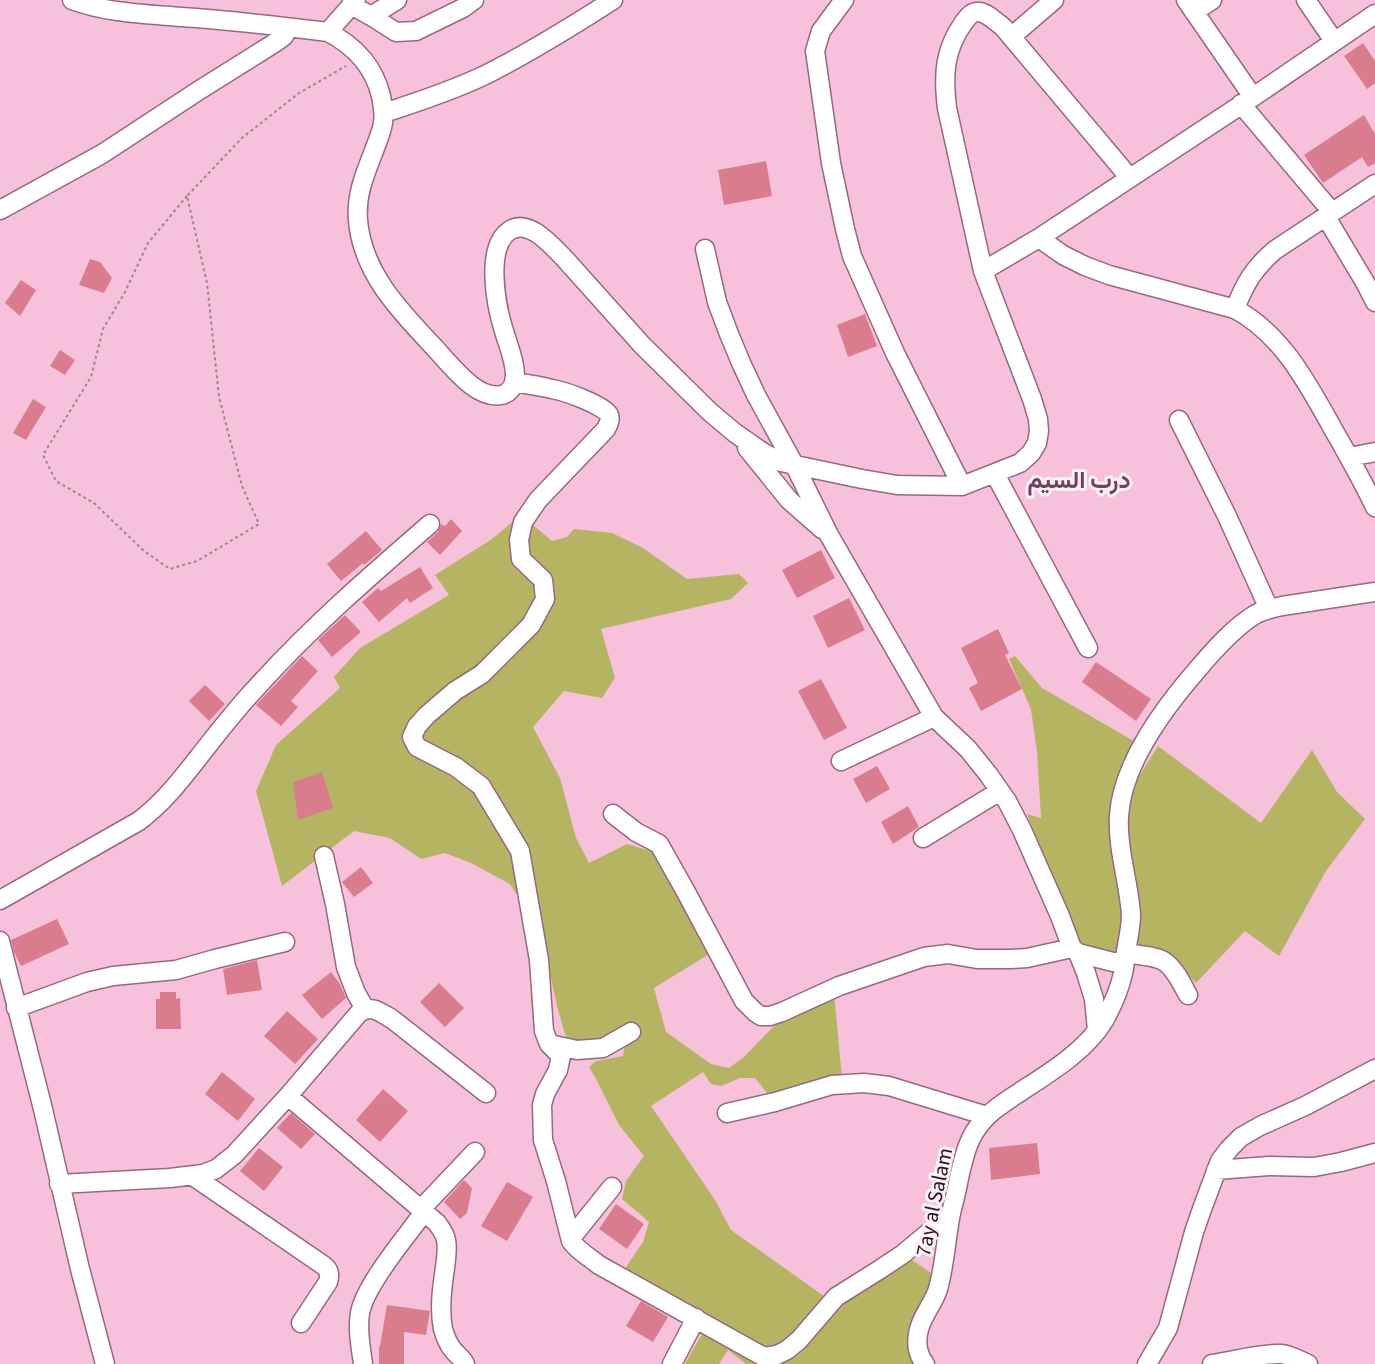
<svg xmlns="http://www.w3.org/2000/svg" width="1375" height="1364" viewBox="0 0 1375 1364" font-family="'Source Sans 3',Vazirmatn,sans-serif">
  <rect width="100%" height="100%" fill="#f8c1db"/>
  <!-- green -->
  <path fill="#b4b462" d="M 521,515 L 552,541 L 567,537 L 574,529 L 612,533 L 643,548 L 687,579 L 739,574 L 748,583 L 731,599 L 601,629 L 615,678 L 602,698 L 564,691 L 533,727 L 560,778 L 576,838 L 589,863 L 627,844 L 660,854 L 709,954 L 654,988 L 666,1032 L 711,1064 L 729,1068 L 744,1057 L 771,1029 L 789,1014 L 834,994 L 843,1088 L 772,1099 L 755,1078 L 740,1078 L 721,1086 L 711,1084 L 703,1072 L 651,1106 L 715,1200 L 731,1230 L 835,1304 L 908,1257 L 938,1278 L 921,1364 L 746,1364 L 728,1350 L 719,1364 L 685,1364 L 702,1334 L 707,1318 L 624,1270 L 643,1242 L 649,1222 L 622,1199 L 626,1181 L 644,1156 L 619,1125 L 595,1077 L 589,1067 L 596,1061 L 623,1056 L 625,1043 L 601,1040 L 567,1041 L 557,1006 L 541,932 L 510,884 L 471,863 L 445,853 L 421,859 L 390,838 L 354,831 L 282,886 L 256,791 L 276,745 L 340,688 L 334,677 L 360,648 L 449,595 L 435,575 L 492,539 Z
    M 1015,656 L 1042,688 L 1139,744 L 1116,808 L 1128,921 L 1120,956 L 1084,946 L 1074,934 L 1027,814 L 1041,818 L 1037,752 L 1031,709 L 1009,659 Z
    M 1158,746 L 1261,823 L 1312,750 L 1337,792 L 1365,819 L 1326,871 L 1279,956 L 1245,931 L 1196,983 L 1170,957 L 1136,946 L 1128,838 L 1128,810 L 1132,788 Z"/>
  <!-- building -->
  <path fill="#d97d8e" d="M 1363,43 L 1375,61 L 1375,83 L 1367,89 L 1344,56 Z
    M 1364,115 L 1375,134 L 1375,163 L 1368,167 L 1362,157 L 1323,183 L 1304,155 Z
    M 766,161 L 772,196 L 724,205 L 718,170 Z
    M 90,259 L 100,262 L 112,278 L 104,293 L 79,285 Z
    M 21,280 L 36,290 L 20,316 L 5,303 Z
    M 865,314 L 877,346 L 848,357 L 837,325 Z
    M 60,350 L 75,360 L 65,375 L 50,366 Z
    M 33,399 L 46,407 L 26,440 L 13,433 Z
    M 451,519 L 462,531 L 440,555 L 427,542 L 438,532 L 441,524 L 445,526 Z
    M 366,531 L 382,550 L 364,565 L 363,563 L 341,581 L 327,564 Z
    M 821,550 L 835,578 L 797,598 L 782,570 Z
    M 420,567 L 433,588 L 410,603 L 407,598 L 379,622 L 362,602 L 378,588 L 381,591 Z
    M 849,598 L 865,630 L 828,648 L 813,616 Z
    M 345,615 L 361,632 L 332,657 L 318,640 Z
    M 998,629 L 1009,653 L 1005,655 L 1022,689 L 981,711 L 969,688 L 978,683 L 961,648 Z
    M 302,656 L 318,671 L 291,701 L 298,707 L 281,726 L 256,705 Z
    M 1096,662 L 1151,699 L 1136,721 L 1082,682 Z
    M 821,679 L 847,728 L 824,740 L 798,691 Z
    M 205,685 L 225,704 L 209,721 L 189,701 Z
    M 877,766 L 890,789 L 866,803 L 853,779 Z
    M 322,772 L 333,808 L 298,820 L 293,782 Z
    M 908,806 L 919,827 L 893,844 L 881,822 Z
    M 361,867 L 373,883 L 354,897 L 342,882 Z
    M 57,919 L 69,944 L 21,966 L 14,952 L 11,940 Z
    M 257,960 L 262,990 L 227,995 L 223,969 Z
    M 331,972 L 340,984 L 346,998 L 322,1019 L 302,995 Z
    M 439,983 L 464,1008 L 445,1027 L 420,1002 Z
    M 160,992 L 176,992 L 176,999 L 180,998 L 181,1029 L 156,1029 L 156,999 L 160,999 Z
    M 287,1011 L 318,1039 L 295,1064 L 264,1036 Z
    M 222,1072 L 255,1099 L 238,1121 L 205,1094 Z
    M 383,1089 L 408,1111 L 380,1142 L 356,1120 Z
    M 291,1113 L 315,1134 L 301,1149 L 277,1128 Z
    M 1037,1143 L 1040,1174 L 991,1180 L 989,1148 Z
    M 259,1148 L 283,1167 L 264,1191 L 240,1171 Z
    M 464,1180 L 472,1188 L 467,1213 L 460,1219 L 444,1202 Z
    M 507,1182 L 533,1197 L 507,1241 L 481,1226 Z
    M 616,1204 L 644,1224 L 627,1249 L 599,1229 Z
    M 641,1301 L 668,1317 L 653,1342 L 626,1326 Z
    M 387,1305 L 430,1311 L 426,1335 L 404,1332 L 404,1364 L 379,1364 L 379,1346 L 380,1346 Z"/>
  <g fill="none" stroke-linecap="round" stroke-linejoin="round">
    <!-- minor casing -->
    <g stroke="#99677f" stroke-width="21">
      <path id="minor" d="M 72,0 C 107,13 144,14 181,17 C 230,20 279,26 328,32 C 355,46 374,67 381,96 C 383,108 385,116 382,128 C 373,159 355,186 358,220 C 362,272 399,310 433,346 C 445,359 457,374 471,385 C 487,398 514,403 515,375 C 515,360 508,345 504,331 C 496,306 485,248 509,231 C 528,217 552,246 565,259 L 642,345 L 710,412 L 735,433 L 764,453 L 781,462 L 862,479 L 897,485 L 962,486 L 1020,463 L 1031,453 L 1037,443 L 1039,431 L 1038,419 L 1032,399 L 983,271 L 1039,238 L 1253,97 L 1375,14
        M 844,0 L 821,31 L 815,51 L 831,163 L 845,229 L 852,256 L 895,353 L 962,486
        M 1186,0 L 1253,97
        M 1306,0 L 1334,41
        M 351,5 L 371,16 L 396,32 L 416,31 L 463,8 L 474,0
        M 1194,12 L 1212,0
        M 371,16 L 397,0
        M 328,32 L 356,0
        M 1011,37 L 1054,0
        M 1241,104 L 1332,212
        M 384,113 C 418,102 451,91 483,76 C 528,54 571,27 613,0
        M 0,210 L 102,154 L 198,91 L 276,42 L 284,36 L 288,28
        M 1326,217 L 1366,284 L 1375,302
        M 1039,238 L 1063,255 L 1085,266 L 1109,275 L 1235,309 C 1282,334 1308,384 1333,429 C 1348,455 1362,480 1375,507
        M 705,249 L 717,302 L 729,334 L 742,365 L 756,395 L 795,466 L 829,535 L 934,717 L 968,749 L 988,774 L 1007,801 L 1022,830 L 1060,916 L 1072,948 L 1078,953 L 1086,973 L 1094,999 L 1097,1030
        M 983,271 L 947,108 C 943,75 944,50 964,22 C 968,17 972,11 979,12 C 988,13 996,22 1003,27 L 1129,177
        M 1235,309 C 1245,283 1254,268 1275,250 L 1375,184
        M 514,382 C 527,384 540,386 552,389 C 564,391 604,405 609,415 C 611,420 608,425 606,429 L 538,500 L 523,522 L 519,540 L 521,559 L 543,580 L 545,599 L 531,625 L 482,674 L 455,691 L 427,715 L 417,726 L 412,737 L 417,747 L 456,767 L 481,786 L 520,851 L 539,960 L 544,1031 L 549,1044 L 561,1056 L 558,1070 L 545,1094 L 542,1105 L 543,1140 L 556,1181 L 571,1241 C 578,1251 589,1257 599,1265 L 764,1357 L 777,1355 L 787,1350 L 799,1340 L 836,1297 L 879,1270 L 903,1254 L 951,1214
        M 1179,420 L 1227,516 L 1269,609
        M 747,448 L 789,500 L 822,529
        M 1349,457 L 1375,452
        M 995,474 L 1088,648
        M 841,761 L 934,717
        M 613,814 L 636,832 L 659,844 L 686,892 L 744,1001 L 755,1012 L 761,1016 L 770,1016 L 782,1012 L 839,986 L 924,957 L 948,954 L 977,959 L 1011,959 L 1027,958 L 1072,948
        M 923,838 L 1000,791
        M 324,856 L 335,904 L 346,967 L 356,993 L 365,1009
        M 0,900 L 139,821 C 163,803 180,781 198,758 C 217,734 236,709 257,687 C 310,628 370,576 430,524
        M 0,941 L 42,1105 L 80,1269 L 105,1364
        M 1078,953 L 1113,962 L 1125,962
        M 1126,953 C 1136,955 1157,956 1165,962 C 1175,969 1182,984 1188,995
        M 16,1008 L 87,982 L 113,976 L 176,970 L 215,959 L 285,942
        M 549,1044 L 577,1050 L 603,1048 L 631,1032
        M 288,1096 L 437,1223 C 441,1229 445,1233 446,1240 C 448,1249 446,1258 445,1268 C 442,1287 439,1309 443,1329 C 445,1336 448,1344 453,1350 C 457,1355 462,1358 465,1364
        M 727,1113 L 775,1102 L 832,1085 L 864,1083 L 889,1086 L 987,1116
        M 1216,1170 L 1269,1166 L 1314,1167 L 1341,1162 L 1375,1153
        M 193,1176 L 320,1263 C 328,1268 331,1272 328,1282 L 301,1323
        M 59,1184 L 170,1178 L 203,1174 L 216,1169 L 234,1155 L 288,1096 L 359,1013 C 371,1004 380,1012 392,1019 L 486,1093
        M 420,1210 L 475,1152
        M 571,1238 L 612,1187
        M 363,1364 C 361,1348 357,1330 360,1313 C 365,1285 406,1237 424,1212
        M 672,1364 L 696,1318
        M 925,1364 C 918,1355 916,1345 918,1334 C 920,1318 933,1305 938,1289 C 945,1264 946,1238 951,1213 C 954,1201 957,1190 959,1178 C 963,1161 967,1141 978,1127 C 989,1111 1007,1101 1023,1090 C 1051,1072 1088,1049 1105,1019 C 1112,1006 1120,988 1123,973 C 1125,966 1125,958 1126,951 C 1128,939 1131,927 1131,915 C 1129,882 1117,849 1119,816 C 1122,765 1164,708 1197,670 C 1213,651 1234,627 1256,614 C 1264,610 1273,608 1282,606 L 1375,592
        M 1147,1364 L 1168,1328 L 1194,1232 L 1202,1209 L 1220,1161 L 1229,1149 L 1241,1137 L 1260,1126 L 1305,1106 L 1375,1069
        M 1212,1364 C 1232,1361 1262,1353 1281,1354 C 1291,1355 1299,1360 1308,1364"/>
    </g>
    <!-- path -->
    <path stroke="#a87e92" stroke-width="2" stroke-dasharray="3 3" stroke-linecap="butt" d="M 187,196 L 148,243 L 125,292 L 103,329 L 91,377 L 43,455 L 56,481 L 94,503 L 144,551 L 170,569 L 197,561 L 259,524 L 242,486 L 219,397 L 207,283 L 187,196 L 242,138 L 299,93 L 346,66"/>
    <!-- minor -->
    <use href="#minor" stroke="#fff" stroke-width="18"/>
  </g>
  <g text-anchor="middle" stroke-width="6" stroke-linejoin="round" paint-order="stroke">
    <!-- street labels -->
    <g font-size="21" fill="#28141e" stroke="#fcf0f6">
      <text transform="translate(934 1202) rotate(-78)" y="7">7ay al Salam</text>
    </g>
    <!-- quarter labels -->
    <g font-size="24" font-weight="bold" fill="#704259" stroke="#fcf0f6">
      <text x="1079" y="488">درب السيم</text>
    </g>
  </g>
</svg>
